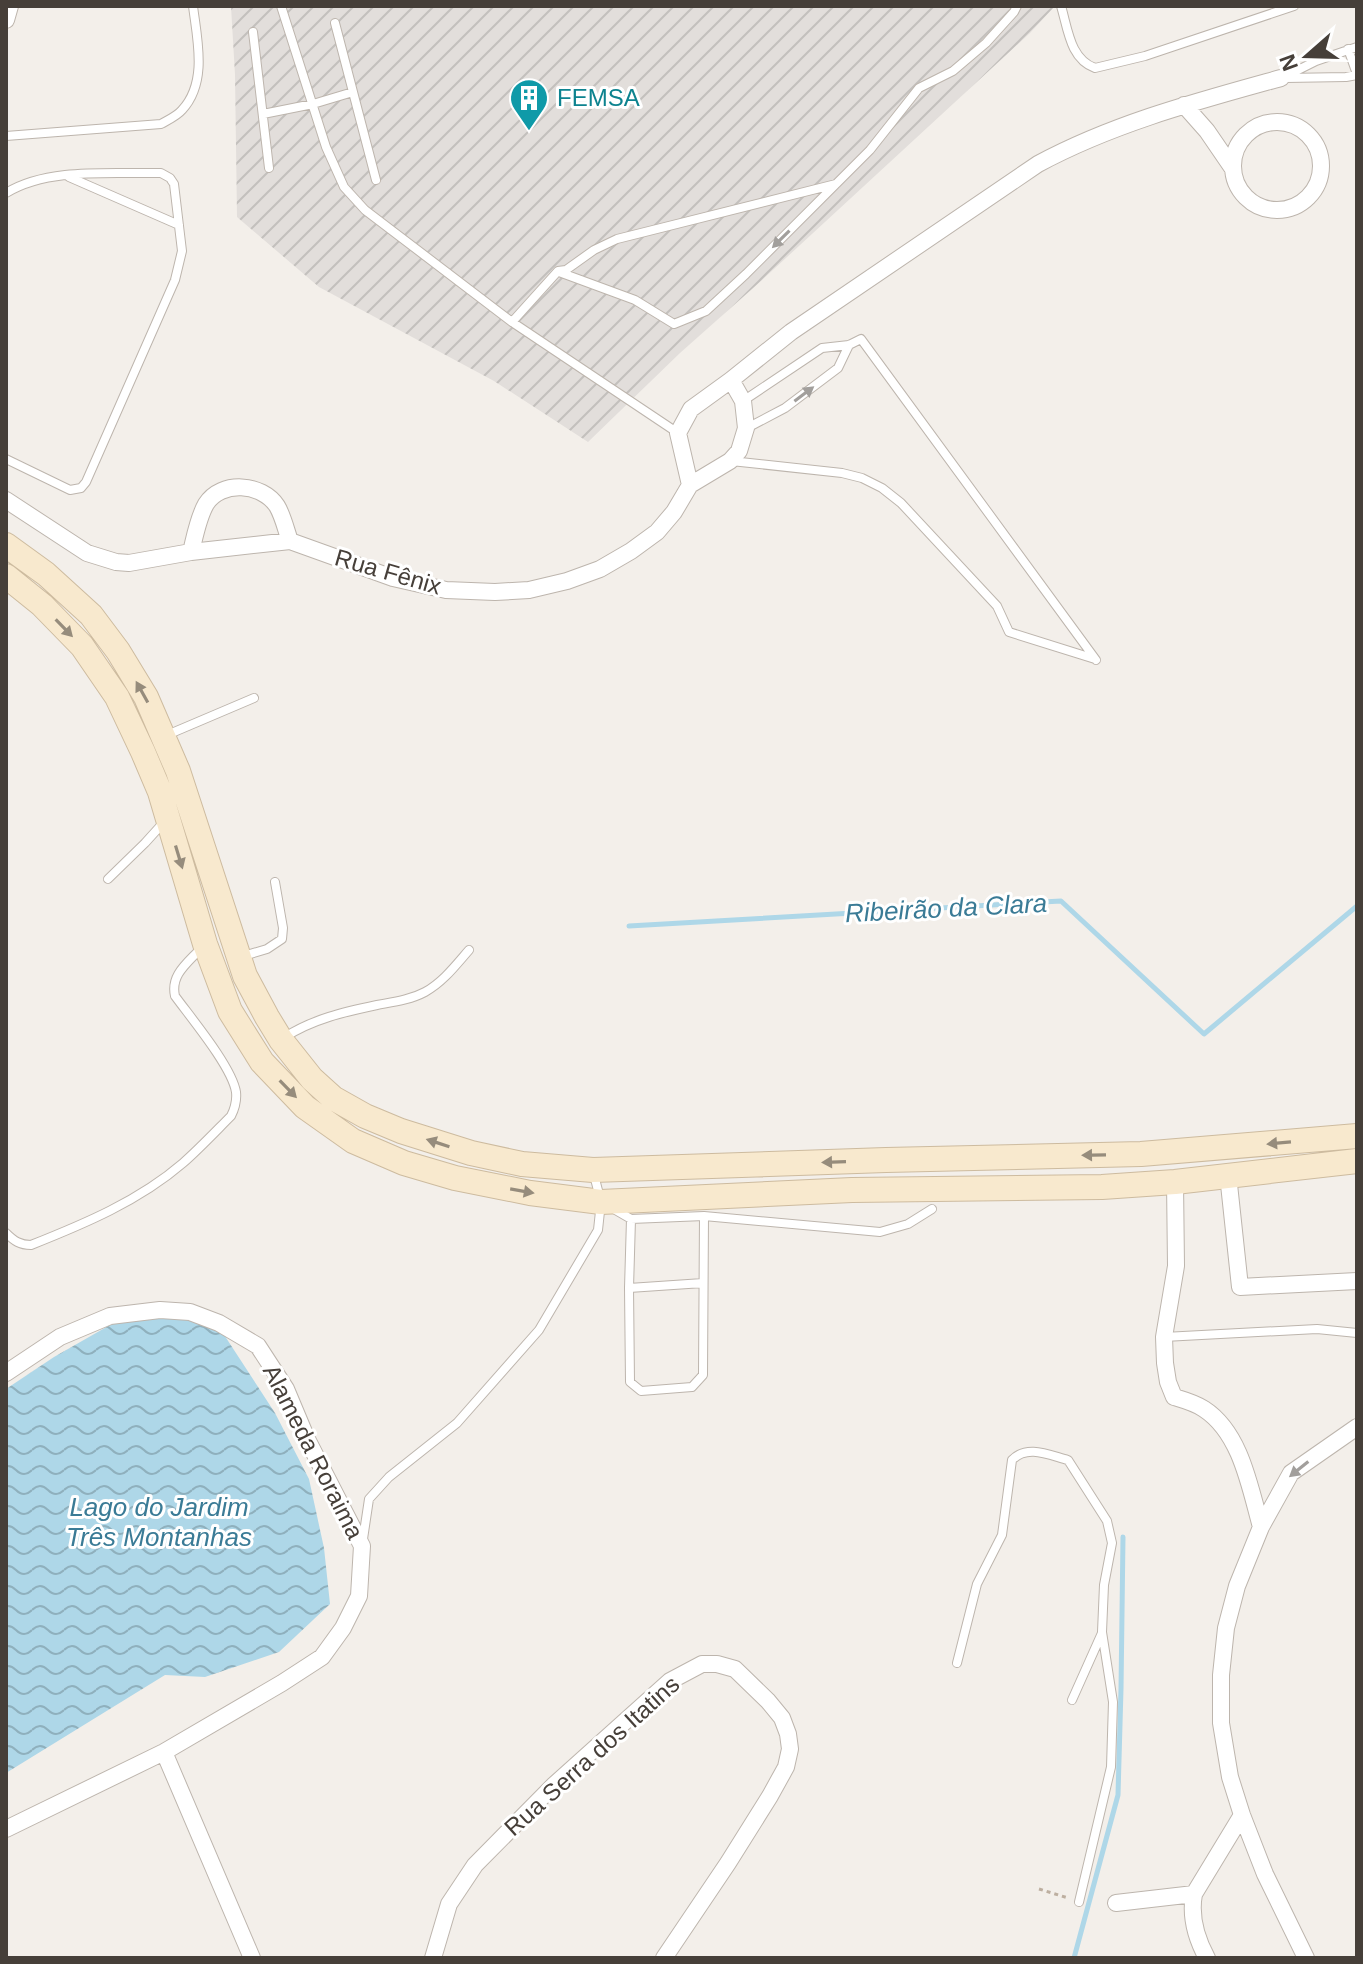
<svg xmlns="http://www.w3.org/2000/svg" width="1363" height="1964" viewBox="0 0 1363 1964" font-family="Helvetica,sans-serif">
  <defs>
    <pattern id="industrial-furrows" width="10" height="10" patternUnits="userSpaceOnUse" patternTransform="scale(2)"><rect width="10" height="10" fill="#e2dedb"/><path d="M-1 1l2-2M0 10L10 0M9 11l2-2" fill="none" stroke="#c3c0bd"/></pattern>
    <pattern id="water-waves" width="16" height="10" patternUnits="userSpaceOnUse" patternTransform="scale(2)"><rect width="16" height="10" fill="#aed7e8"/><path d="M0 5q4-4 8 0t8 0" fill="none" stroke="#8fb0bd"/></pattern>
  </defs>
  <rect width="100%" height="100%" fill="#f3efea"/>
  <!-- industrial -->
  <path fill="url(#industrial-furrows)" d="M 231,6 L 1055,6 L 1030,33 L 761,281 L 680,353 L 588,442 L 494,381 L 319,287 L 237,217 L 235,75 Z"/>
  <!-- water -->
  <path fill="url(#water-waves)" d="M 174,1312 L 219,1327 L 275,1413 L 309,1479 L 324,1548 L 330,1604 L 279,1652 L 205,1677 L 165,1675 L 6,1773 L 6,1389 L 54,1357 L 117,1321 Z"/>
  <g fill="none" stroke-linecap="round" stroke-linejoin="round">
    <!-- stream -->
    <path stroke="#aed7e8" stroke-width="5" d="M 629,926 L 1061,901 L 1204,1034 L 1357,906
      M 1074,1958 L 1118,1795 L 1121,1689 L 1123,1537"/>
    <!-- service casing -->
    <g stroke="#bdb5ad" stroke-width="10">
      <path id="service" d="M 281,6 L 326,147 L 344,187 L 365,210 L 512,322 L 678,433
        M 1061,6 C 1068,29 1070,59 1095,68 L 1145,56 L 1294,6
        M 335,23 L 376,180
        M 253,32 L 269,168
        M 1348,49 L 1357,74
        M 1282,78 L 1316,61 L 1357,47
        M 1286,78 L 1346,77 L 1357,75
        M 263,114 L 313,104 L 353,92
        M 6,136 L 161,124 C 168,120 177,116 182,110 C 208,82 197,39 193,6
        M 69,177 L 179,225
        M 6,193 C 48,167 112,174 161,173 L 170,178 L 174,184 L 182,251 L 175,280 L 86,482 L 81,488 L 70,490 L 6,459
        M 559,272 L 635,300 L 674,324 L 706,311 L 746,274 L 835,185
        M 512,322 L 558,271 L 566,270 L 594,250 L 617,239 L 836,184 L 870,150 L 919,88 L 953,71 L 986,43 L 1014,12 L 1017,6
        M 743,401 L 822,348 L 849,345 L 861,339 L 1096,660
        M 747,428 L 785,408 L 838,368 L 849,345
        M 731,461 L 842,473 L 862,478 L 882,488 L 901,503 L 997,606 L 1009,632 L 1095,659
        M 167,735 L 254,698
        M 108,879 L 145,843 L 164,822
        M 240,957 L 267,949 L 282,939 L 283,928 L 275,882
        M 285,1037 C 313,1019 344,1012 377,1005 C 393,1002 410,1000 425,992 C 443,982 455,966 469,950
        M 612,1208 L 631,1219 L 704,1216 L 880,1232 L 908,1224 L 932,1209
        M 631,1219 L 629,1288 L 630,1382 L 641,1391 L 692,1387 L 703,1375 L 704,1216
        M 6,1233 C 14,1241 20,1245 31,1245 C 84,1224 139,1201 183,1163 C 199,1149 215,1132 231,1116 C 235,1108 237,1101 236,1092 C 232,1067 191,1018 175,996 C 170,974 189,962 202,947
        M 629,1288 L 703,1283
        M 1164,1337 L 1317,1329 L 1357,1333
        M 363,1539 L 369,1499 L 389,1477 L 457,1423 L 539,1330 L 598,1230 L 601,1202 L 594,1175
        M 957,1663 L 977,1584 L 1002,1535 L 1012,1460 C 1027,1444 1049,1455 1068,1460 L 1107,1521 L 1112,1543 L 1104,1585 L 1102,1632 L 1113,1702 L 1111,1767 L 1079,1902
        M 1072,1700 L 1102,1633"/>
    </g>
    <!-- minor casing -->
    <g stroke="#bdb5ad" stroke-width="18">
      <path id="minor" d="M 6,20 L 10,6
        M 1184,105 L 1207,131 L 1233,169
        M1233 166a44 44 0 1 1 88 0a44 44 0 1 1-88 0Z
        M 690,485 L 678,433 L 691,409 L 731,380 L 791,332 L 1038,164 C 1114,123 1198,101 1281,78
        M 690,485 L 730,461 L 739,451 L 746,428 L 743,401 L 731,380
        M 6,500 L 87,553 L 116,562 L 129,563 L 191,552 L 290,541 L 393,578 L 446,590 L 495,592 L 529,590 L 567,581 L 600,569 L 631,551 L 657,532 L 674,512 L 690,485
        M 191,552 C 195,536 198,518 206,504 C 221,480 262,483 277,506 C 283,516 286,530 290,541
        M 1228,1175 L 1240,1287 L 1357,1281
        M 1175,1182 L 1176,1266 L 1164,1337 L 1165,1363 L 1168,1382 L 1174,1397 C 1184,1400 1195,1403 1204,1409 C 1241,1433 1250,1488 1261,1527
        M 6,1373 L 60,1337 L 110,1316 L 160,1310 L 190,1312 L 219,1323 L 258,1346 L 286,1389 L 307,1439 L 362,1546 L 359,1596 L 343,1628 L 322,1657 L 282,1683 L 164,1752 L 6,1829
        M 164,1752 L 252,1958
        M 1116,1903 L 1194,1894
        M 433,1958 L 449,1904 L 475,1865 L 553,1786 L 670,1681 L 702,1664 L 717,1664 L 735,1669 L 768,1701 L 782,1718 L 788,1734 L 790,1749 L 786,1767 L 770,1796 L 728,1863 L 664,1958
        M 1207,1958 C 1196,1938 1190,1916 1194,1894 L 1242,1815
        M 1306,1958 L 1265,1874 L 1242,1815 L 1230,1777 L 1221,1723 L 1221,1675 L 1226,1628 L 1237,1586 L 1261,1527 L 1291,1473 L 1357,1427"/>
    </g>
    <!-- secondary casing -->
    <g stroke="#cdbb9f" stroke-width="26">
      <path id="secondary" d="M 6,545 L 46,574 L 91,615 L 118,651 L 146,697 L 178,771 L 245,976 L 267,1017 L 281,1040 L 312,1079 L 333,1098 L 365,1116 L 401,1131 L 471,1153 L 522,1164 L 593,1170 L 886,1160 L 1141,1154 L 1357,1136
        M 6,576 L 42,605 L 82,646 L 117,697 L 143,752 L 160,792 L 205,944 L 230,1011 L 262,1062 L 305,1107 L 353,1141 L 404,1163 L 455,1178 L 530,1193 L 601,1202 L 852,1190 L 1102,1187 L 1175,1182 L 1357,1161"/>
    </g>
    <!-- path -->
    <path stroke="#bdafa0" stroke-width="3" stroke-dasharray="4 4" stroke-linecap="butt" d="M 1039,1889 L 1068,1898"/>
    <!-- service -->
    <use href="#service" stroke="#fff" stroke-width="8"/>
    <!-- minor -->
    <use href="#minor" stroke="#fff" stroke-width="16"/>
    <!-- secondary -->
    <use href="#secondary" stroke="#f8e9ce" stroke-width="24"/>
  </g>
  <!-- one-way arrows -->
  <defs><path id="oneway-solid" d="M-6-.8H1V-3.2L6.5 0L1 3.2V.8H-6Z" transform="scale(2)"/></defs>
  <g fill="#a29f9c">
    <use href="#oneway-solid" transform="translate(781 239) rotate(135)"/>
    <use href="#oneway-solid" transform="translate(804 394) rotate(-37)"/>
    <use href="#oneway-solid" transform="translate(1299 1469) rotate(141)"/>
  </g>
  <g fill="#968c7c">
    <use href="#oneway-solid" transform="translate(64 628) rotate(46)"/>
    <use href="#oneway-solid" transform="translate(142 692) rotate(-119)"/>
    <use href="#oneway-solid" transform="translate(179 857) rotate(73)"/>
    <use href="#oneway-solid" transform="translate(288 1089) rotate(46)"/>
    <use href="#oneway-solid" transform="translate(438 1143) rotate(-162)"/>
    <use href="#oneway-solid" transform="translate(1279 1143) rotate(175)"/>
    <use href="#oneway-solid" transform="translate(1094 1155) rotate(179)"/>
    <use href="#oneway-solid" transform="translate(834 1162) rotate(178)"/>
    <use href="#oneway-solid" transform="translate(522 1191) rotate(10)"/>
  </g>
  <!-- icons -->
  <defs>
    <g id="building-pin" transform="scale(2)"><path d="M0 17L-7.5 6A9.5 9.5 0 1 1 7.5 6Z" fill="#0f9aa8" stroke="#fff"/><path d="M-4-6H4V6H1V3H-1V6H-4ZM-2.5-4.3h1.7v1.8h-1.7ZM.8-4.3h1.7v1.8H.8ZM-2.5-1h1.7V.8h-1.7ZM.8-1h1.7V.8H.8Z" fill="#fff"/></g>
  </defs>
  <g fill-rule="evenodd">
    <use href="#building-pin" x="529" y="98"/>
  </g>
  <g text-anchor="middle" stroke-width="6" stroke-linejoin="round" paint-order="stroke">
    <!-- culture labels -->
    <g font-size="24" fill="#0d838f" stroke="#fff" text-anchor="start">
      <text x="557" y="106">FEMSA</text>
    </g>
    <!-- street labels -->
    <g font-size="24" fill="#463f39" stroke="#fff">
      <text transform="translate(388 572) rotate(16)" y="8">Rua Fênix</text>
      <text transform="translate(313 1452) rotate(63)" y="8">Alameda Roraima</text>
      <text transform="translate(592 1756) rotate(-42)" y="8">Rua Serra dos Itatins</text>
    </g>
    <!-- water labels -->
    <g font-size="26" font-style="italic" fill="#3a7b96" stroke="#fff">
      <text transform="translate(946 908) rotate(-3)" y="9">Ribeirão da Clara</text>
      <text x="159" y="1516">Lago do Jardim<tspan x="159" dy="30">Três Montanhas</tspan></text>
    </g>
  </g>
  <!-- border -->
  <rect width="1363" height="1964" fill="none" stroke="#463f39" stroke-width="16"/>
  <!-- north arrow -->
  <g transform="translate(1307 56) rotate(250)" stroke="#ffffff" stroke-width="6" paint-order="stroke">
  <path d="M0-6L14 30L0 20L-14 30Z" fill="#463f39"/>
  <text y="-12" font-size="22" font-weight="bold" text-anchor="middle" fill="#463f39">N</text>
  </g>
</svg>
